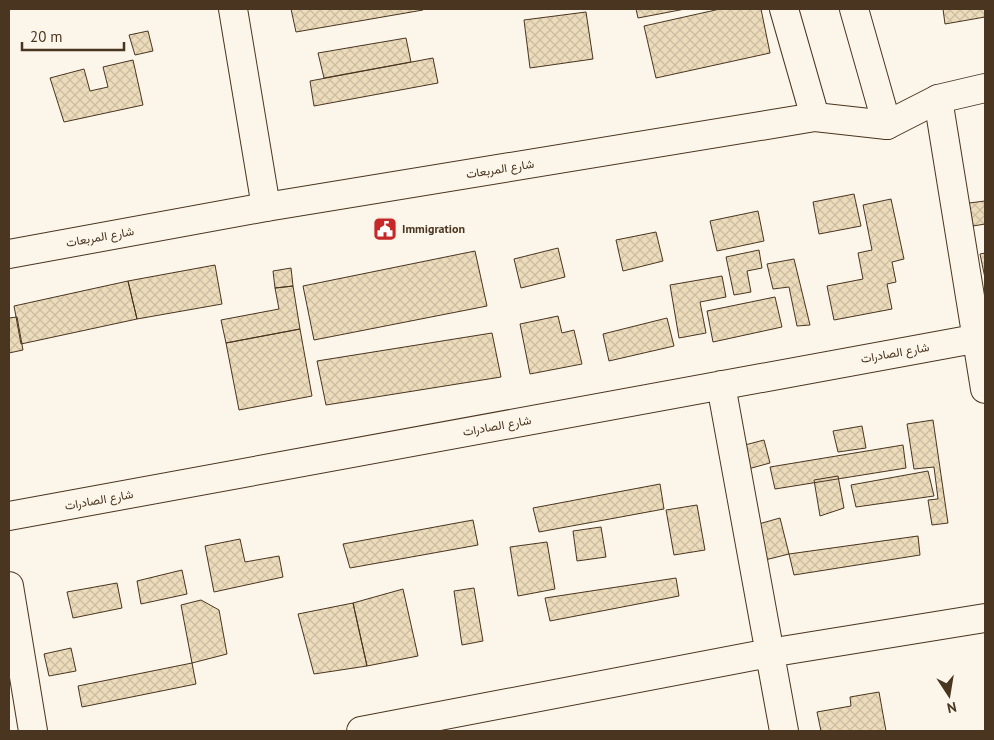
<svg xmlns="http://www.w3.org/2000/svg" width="994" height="740" viewBox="0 0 994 740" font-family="'PT Sans',Vazirmatn,sans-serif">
  <defs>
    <pattern id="building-cross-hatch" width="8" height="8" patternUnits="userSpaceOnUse" patternTransform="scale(1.25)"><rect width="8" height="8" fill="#ecdcbc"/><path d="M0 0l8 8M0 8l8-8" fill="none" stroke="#ccbda1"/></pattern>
  </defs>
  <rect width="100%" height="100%" fill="#fbf6e9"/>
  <!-- building -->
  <path fill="url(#building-cross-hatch)" stroke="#4a3520" d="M 291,9 L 423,9 L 423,10 L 296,32 Z
    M 636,9 L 685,9 L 638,18 Z
    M 720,9 L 761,9 L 770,53 L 656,78 L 644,26 Z
    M 943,9 L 985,9 L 985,17 L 945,24 Z
    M 586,12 L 593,59 L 530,68 L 524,20 Z
    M 148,31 L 153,51 L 135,55 L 129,35 Z
    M 406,38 L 411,62 L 324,78 L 318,53 Z
    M 433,58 L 438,83 L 314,106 L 310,81 Z
    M 133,60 L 143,105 L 64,122 L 50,78 L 84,69 L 90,91 L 108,87 L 103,67 Z
    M 854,194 L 861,226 L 819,234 L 813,202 Z
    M 891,199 L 904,259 L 892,262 L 896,282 L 887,284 L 892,309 L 834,320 L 827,286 L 863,279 L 858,253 L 872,250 L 863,205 Z
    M 985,201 L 985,224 L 973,226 L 969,203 Z
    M 758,211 L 764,241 L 717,251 L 710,221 Z
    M 656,232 L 663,261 L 623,271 L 616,240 Z
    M 558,248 L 565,277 L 521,288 L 514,259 Z
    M 759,250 L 762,268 L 747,271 L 751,292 L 734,295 L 726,257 Z
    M 475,251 L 487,306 L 314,340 L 303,286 Z
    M 985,253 L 985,278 L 980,254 Z
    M 794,259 L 810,325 L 797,326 L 789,287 L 773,289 L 767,264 Z
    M 215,265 L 222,304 L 137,319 L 128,281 Z
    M 291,268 L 293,286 L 275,288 L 273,271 Z
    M 722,276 L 726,297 L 700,302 L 706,333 L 679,338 L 670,285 Z
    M 128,281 L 137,319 L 21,344 L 14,306 Z
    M 293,286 L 300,329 L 226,343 L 221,320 L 279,309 L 275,288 Z
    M 775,297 L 782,327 L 713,342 L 707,311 Z
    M 558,316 L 562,333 L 574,330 L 582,364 L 530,374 L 520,324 Z
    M 17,317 L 23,350 L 9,353 L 9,318 Z
    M 667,318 L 674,346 L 609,361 L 603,334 Z
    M 300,329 L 312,396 L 239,410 L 226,343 Z
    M 492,333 L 501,377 L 326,405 L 317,361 Z
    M 933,420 L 948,523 L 932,525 L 928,500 L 938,499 L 934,467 L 914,469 L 907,424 Z
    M 862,426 L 866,448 L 838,452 L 833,431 Z
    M 764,440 L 770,463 L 748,469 L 741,446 Z
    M 903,445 L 906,468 L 775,489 L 770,467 Z
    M 928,471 L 934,496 L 856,507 L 851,485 Z
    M 838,476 L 844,508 L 820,516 L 814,480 Z
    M 660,484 L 664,509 L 539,532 L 533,508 Z
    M 697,505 L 705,550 L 674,555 L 666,510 Z
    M 780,518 L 789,554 L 765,560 L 755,525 Z
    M 473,520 L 478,545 L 350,568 L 343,544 Z
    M 601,527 L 606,557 L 577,561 L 573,531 Z
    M 918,536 L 920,555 L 794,575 L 789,554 Z
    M 240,539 L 245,562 L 279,556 L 283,577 L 214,592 L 205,546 Z
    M 547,542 L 555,589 L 518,596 L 510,547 Z
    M 182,570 L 187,594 L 141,604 L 137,581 Z
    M 676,578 L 679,596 L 550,621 L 545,598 Z
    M 117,583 L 122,608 L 73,618 L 67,592 Z
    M 474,588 L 483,641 L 462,645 L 454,591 Z
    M 403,589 L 418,656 L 367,666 L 353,603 Z
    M 201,600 L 219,610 L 227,654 L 192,663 L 181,605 Z
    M 353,603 L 367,666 L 314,674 L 298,614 Z
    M 71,648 L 76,671 L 49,676 L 44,654 Z
    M 192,663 L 196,684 L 82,707 L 78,686 Z
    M 879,692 L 886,731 L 821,731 L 817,712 L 851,706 L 850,697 Z"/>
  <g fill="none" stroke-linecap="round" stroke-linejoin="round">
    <!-- minor casing -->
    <g stroke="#4a3520" stroke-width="30">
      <path id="minor" d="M 233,9 L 266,207
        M 784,9 L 815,117
        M 854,9 L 887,125
        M 938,99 L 985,389
        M 721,385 L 784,731
        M 9,516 L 985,337
        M 9,586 L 33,731
        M 361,731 L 769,653 L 985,618"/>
    </g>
    <!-- secondary casing -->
    <g stroke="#4a3520" stroke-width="30">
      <path id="secondary" d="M 9,254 L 266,207 L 815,117 L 887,125 L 938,99 L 985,88"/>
    </g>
    <!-- minor -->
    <use href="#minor" stroke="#fbf6e9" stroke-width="28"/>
    <!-- secondary -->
    <use href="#secondary" stroke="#fbf6e9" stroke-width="28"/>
  </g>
  <!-- icons -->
  <defs>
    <g id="civic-square" transform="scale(1.25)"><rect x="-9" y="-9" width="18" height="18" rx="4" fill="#c62828" stroke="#fbf6e9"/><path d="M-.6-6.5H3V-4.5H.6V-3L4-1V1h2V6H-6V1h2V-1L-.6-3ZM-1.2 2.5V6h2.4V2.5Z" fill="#fff"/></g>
  </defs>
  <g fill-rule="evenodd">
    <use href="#civic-square" x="385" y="229"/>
  </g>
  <g text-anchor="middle" stroke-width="4" stroke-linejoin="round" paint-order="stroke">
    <!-- street labels -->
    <g font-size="12" fill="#4a3520" stroke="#fbf6e9">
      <text transform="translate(500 169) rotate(-9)" y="4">شارع المربعات</text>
      <text transform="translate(100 237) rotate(-10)" y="4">شارع المربعات</text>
      <text transform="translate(895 353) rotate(-10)" y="4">شارع الصادرات</text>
      <text transform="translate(497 426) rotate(-10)" y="4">شارع الصادرات</text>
      <text transform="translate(99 500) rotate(-10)" y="4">شارع الصادرات</text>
    </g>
    <!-- poi labels -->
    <g font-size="12" font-weight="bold" fill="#4a3520" stroke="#fbf6e9" text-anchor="start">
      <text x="402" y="233">Immigration</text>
    </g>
  </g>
  <!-- border -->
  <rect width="994" height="740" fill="none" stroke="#4a3520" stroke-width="20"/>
  <!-- north arrow -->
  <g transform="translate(949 695) rotate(168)" stroke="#fbf6e9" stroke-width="4" paint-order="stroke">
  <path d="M0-4L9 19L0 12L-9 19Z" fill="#4a3520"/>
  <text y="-8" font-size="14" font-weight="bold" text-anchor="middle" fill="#4a3520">N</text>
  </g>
  <!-- scale -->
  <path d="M22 42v8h102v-8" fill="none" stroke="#4a3520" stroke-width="2.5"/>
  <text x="30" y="42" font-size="15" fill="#4a3520" stroke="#fbf6e9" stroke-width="4" paint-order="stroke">20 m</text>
</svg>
